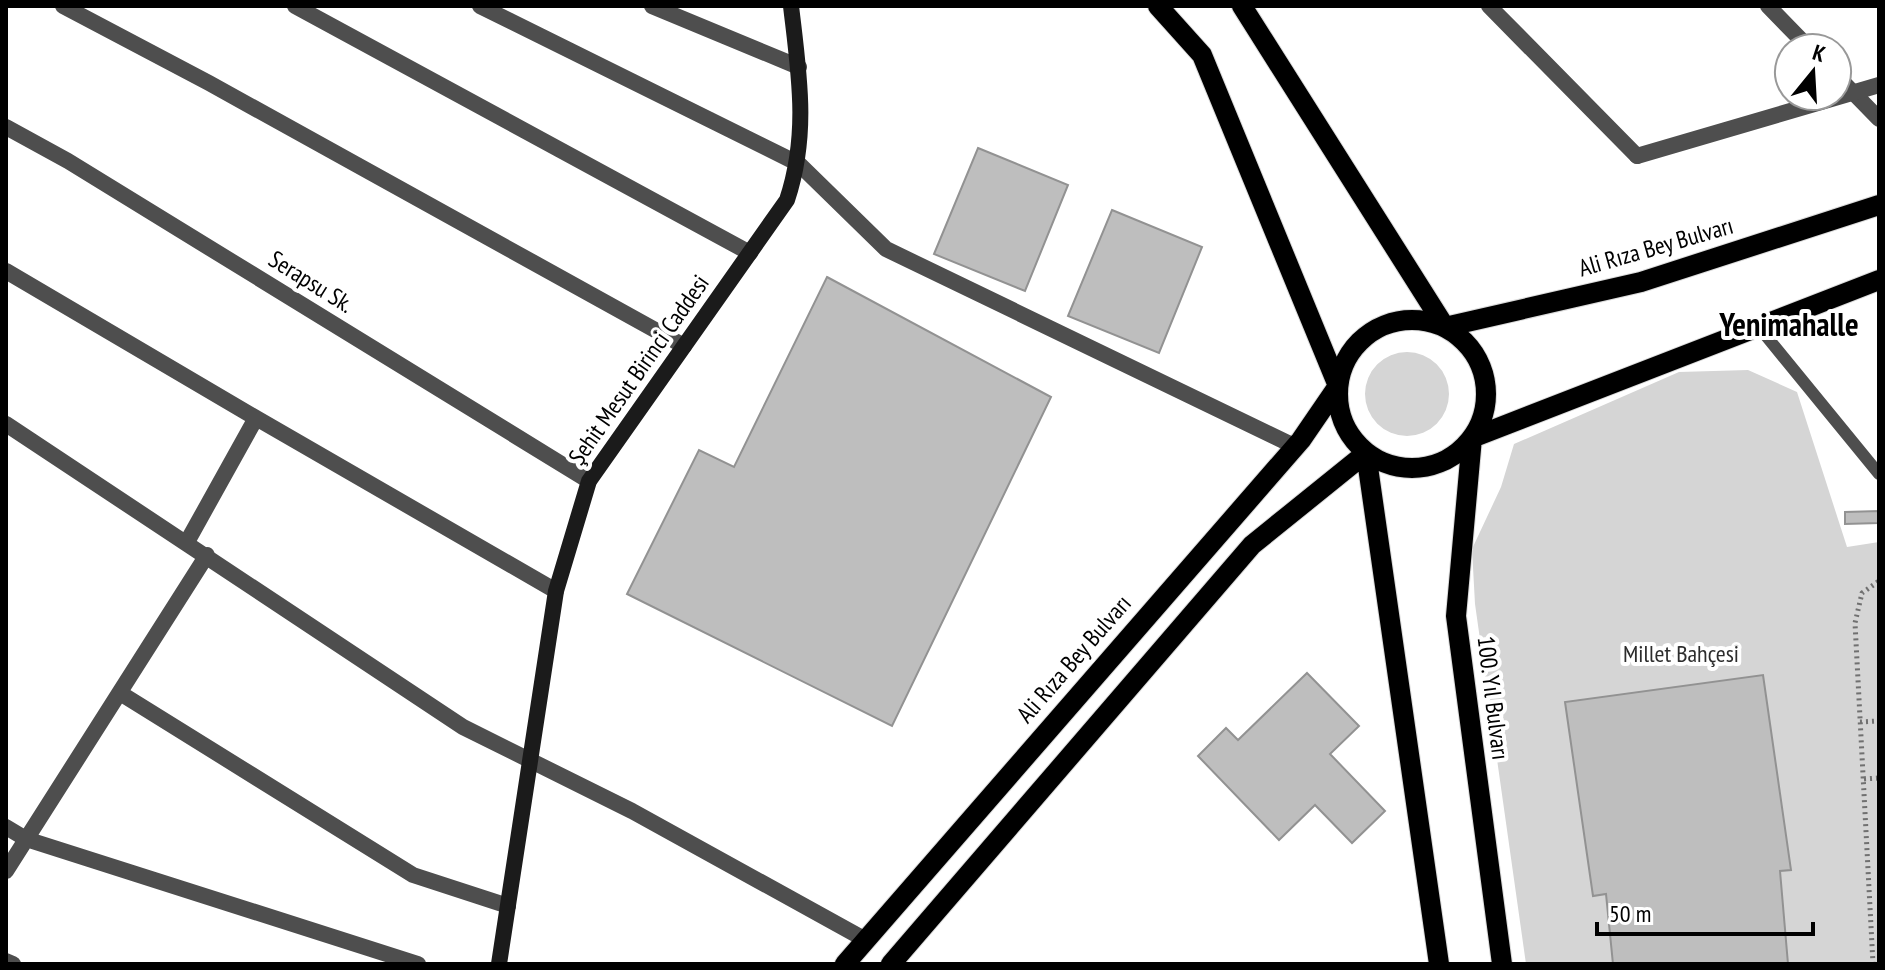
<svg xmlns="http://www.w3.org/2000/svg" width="1885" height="970" viewBox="0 0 1885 970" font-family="'PT Sans Narrow',sans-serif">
  <rect width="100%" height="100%" fill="#fff"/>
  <!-- green -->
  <path fill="#d5d5d5" d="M1365 394a42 42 0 1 1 84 0a42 42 0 1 1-84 0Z
    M 1748,370 L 1797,392 L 1847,547 L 1879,542 L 1879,964 L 1526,964 L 1475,604 L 1472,549 L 1501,487 L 1514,444 L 1679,372 Z"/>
  <!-- building -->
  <path fill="#bebebe" stroke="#929292" stroke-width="2" d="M 978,148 L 1068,185 L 1025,291 L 934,254 Z
    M 1112,210 L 1202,247 L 1159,353 L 1068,316 Z
    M 827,277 L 1051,397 L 892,726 L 627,594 L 699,450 L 734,467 Z
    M 1879,511 L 1879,523 L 1845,524 L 1845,512 Z
    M 1307,673 L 1359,726 L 1330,754 L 1385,811 L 1352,843 L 1315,805 L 1279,840 L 1198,756 L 1226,728 L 1238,740 Z
    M 1763,675 L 1791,870 L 1780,871 L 1788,964 L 1613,964 L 1606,894 L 1593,896 L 1565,702 Z"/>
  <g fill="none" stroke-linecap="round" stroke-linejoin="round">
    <!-- primary casing -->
    <g stroke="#dbdbdb" stroke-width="22">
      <path id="primary" d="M 1242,6 L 1445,327 L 1641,282 L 1879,205
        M1338 394a74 74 0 1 1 148 0a74 74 0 1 1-148 0Z
        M 1366,453 L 1439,964
        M 845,964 L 1301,440 L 1338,386 L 1202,55 L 1158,6
        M 891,964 L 1252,545 L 1366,453
        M 1502,964 L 1456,616 L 1472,438 L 1879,280"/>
    </g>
    <!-- path -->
    <path stroke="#707070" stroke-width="5" stroke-dasharray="2 4" stroke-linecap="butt" d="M 1860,722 L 1879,721
      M 1864,779 L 1879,778
      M 1873,964 L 1855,623 L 1862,593 L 1879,581"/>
    <!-- service -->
    <path stroke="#4e4e4e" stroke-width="12" d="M 1758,326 L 1879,474"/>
    <!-- minor -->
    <path stroke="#4e4e4e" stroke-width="16" d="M 63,6 L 209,83 L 684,346
      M 295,6 L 750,253
      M 480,6 L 799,164 L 886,249 L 1294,446
      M 652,6 L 799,67
      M 1489,6 L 1637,156
      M 1768,6 L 1809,48
      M 1837,76 L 1879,119
      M 6,127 L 68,161 L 589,481
      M 6,271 L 256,418
      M 6,424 L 463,727 L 632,811 L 864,939
      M 187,542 L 256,418 L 556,591
      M 120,693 L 413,875 L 508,906
      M 6,827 L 26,839 L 418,964
      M 6,871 L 207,555
      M 6,961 L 13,964"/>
    <!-- tertiary -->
    <path stroke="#4e4e4e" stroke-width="16" d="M 1637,156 L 1879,85"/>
    <!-- secondary -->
    <path stroke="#1b1b1b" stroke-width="16" d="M 499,964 L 556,591 L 589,481 L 787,200 C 809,134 799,74 791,6"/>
    <!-- primary -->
    <use href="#primary" stroke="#000" stroke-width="20"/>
  </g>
  <g text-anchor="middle" stroke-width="8" stroke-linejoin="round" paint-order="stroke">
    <!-- street labels -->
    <g font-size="24" fill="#000" stroke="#fff">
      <text transform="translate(1656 247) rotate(-16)" y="8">Ali Rıza Bey Bulvarı</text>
      <text transform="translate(311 282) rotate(32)" y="8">Serapsu Sk.</text>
      <text transform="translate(639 370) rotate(-55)" y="8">Şehit Mesut Birinci Caddesi</text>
      <text transform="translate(1074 659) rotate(-49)" y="8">Ali Rıza Bey Bulvarı</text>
      <text transform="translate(1493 698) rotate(83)" y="8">100. Yıl Bulvarı</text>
    </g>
    <!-- park labels -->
    <g font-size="24" fill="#2c2c2c" stroke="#fff">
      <text x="1681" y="662">Millet Bahçesi</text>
    </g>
    <!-- district labels -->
    <g font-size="32" font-weight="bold" fill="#000" stroke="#fff">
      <text x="1789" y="336">Yenimahalle</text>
    </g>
  </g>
  <!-- border -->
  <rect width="1885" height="970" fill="none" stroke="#000000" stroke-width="16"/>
  <!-- north arrow -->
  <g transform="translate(1813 72) rotate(18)"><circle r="38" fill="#ffffff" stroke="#999999" stroke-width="2"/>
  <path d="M0-6L14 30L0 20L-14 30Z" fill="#000000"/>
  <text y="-12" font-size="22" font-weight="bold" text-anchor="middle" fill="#000000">K</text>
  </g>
  <!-- scale -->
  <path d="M1597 922v12h216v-12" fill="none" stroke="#000000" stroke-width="4"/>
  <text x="1609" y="922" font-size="24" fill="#000000" stroke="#ffffff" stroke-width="6" paint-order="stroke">50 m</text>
</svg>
